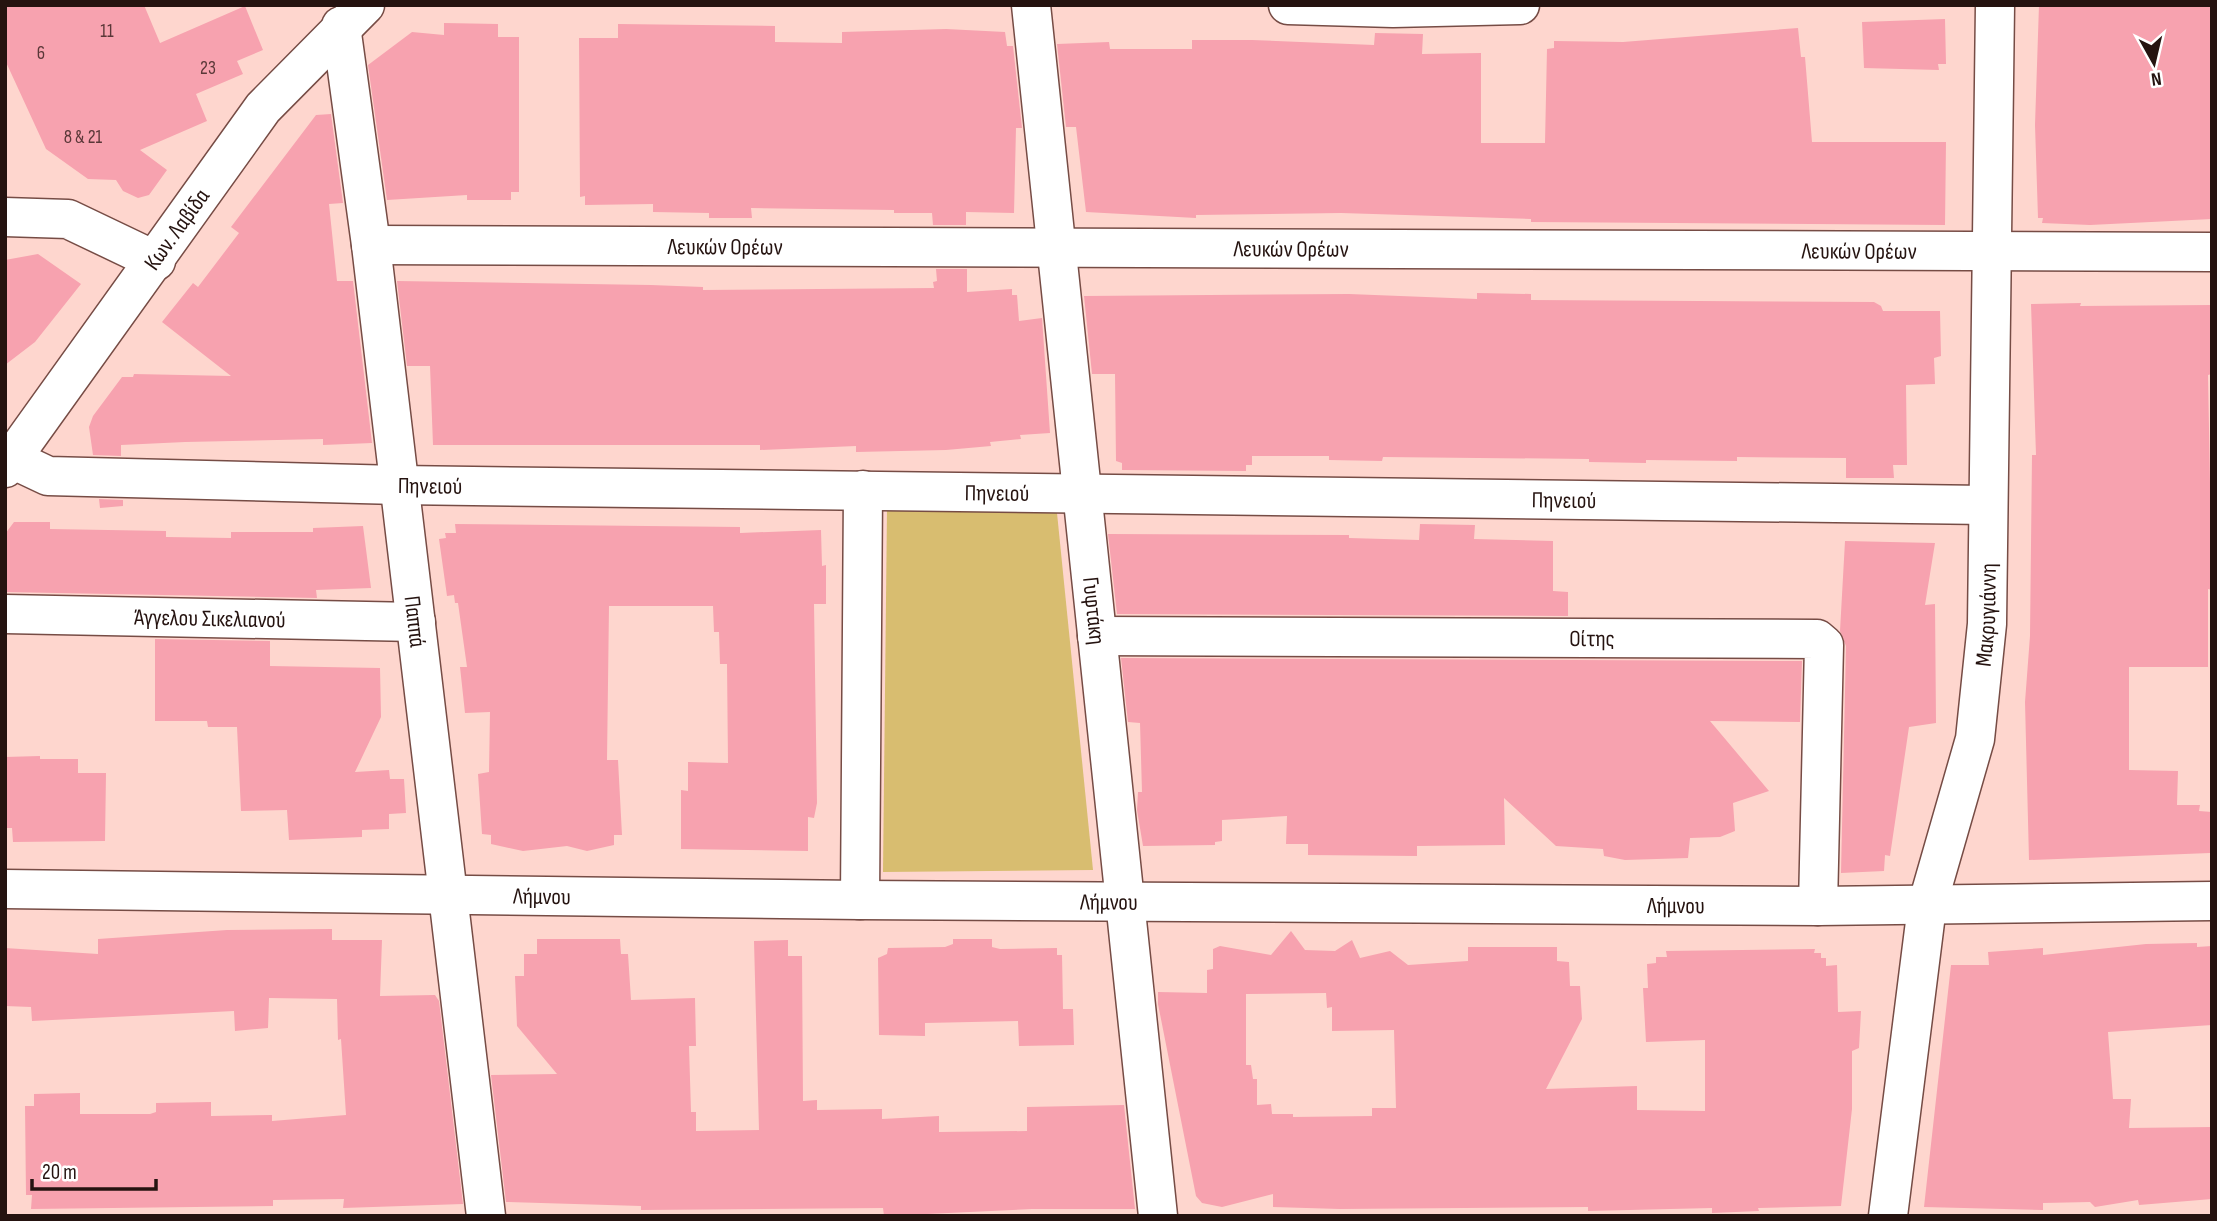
<svg xmlns="http://www.w3.org/2000/svg" width="2217" height="1221" viewBox="0 0 2217 1221" font-family="'Sofia Sans Condensed',sans-serif">
  <rect width="100%" height="100%" fill="#fed6ce"/>
  <!-- green -->
  <path fill="#d8bd70" d="M 887,509 L 1057,513 L 1093,870 L 883,872 Z"/>
  <!-- building -->
  <path fill="#f7a2af" fill-rule="evenodd" d="M 5,5 L 144,5 L 160,43 L 245,6 L 263,50 L 237,61 L 243,74 L 196,94 L 207,121 L 140,150 L 167,170 L 149,195 L 138,198 L 123,191 L 116,180 L 88,179 L 46,149 L 5,60 Z
    M 2039,5 L 2212,5 L 2212,219 L 2090,225 L 2042,223 L 2043,218 L 2038,218 L 2035,125 Z
    M 1945,19 L 1946,64 L 1938,64 L 1939,70 L 1864,68 L 1862,22 Z
    M 444,23 L 498,24 L 498,37 L 519,37 L 519,192 L 511,192 L 511,200 L 467,200 L 467,195 L 387,200 L 368,65 L 412,32 L 444,35 Z
    M 618,24 L 775,26 L 775,42 L 842,43 L 842,32 L 946,29 L 1005,32 L 1007,46 L 1013,46 L 1022,128 L 1016,128 L 1014,213 L 966,212 L 966,225 L 933,225 L 932,213 L 894,213 L 894,210 L 751,208 L 752,218 L 709,218 L 709,213 L 653,212 L 653,204 L 585,205 L 585,196 L 580,197 L 579,38 L 618,38 Z
    M 1798,28 L 1801,57 L 1805,57 L 1812,142 L 1946,142 L 1945,225 L 1531,222 L 1531,219 L 1341,213 L 1196,215 L 1196,218 L 1086,212 L 1076,127 L 1066,127 L 1057,44 L 1109,42 L 1110,49 L 1192,49 L 1192,40 L 1252,40 L 1374,45 L 1375,33 L 1423,34 L 1422,54 L 1481,53 L 1481,143 L 1545,143 L 1547,49 L 1554,48 L 1554,41 L 1623,42 Z
    M 331,114 L 343,203 L 329,204 L 337,281 L 353,281 L 372,443 L 323,445 L 323,439 L 185,442 L 121,445 L 121,456 L 93,455 L 89,427 L 93,416 L 122,377 L 133,377 L 134,374 L 231,376 L 162,322 L 193,283 L 198,287 L 239,233 L 231,227 L 316,115 Z
    M 38,254 L 81,284 L 35,342 L 5,365 L 5,260 Z
    M 936,269 L 967,269 L 967,292 L 1012,289 L 1012,295 L 1017,295 L 1019,321 L 1042,318 L 1050,433 L 1020,435 L 1021,439 L 990,442 L 991,446 L 946,450 L 856,452 L 856,446 L 760,450 L 760,445 L 433,445 L 430,366 L 407,366 L 397,281 L 651,285 L 703,287 L 703,290 L 934,288 L 933,282 L 937,281 Z
    M 1477,293 L 1531,294 L 1531,300 L 1874,302 L 1881,306 L 1883,311 L 1940,311 L 1941,356 L 1934,358 L 1935,384 L 1906,385 L 1907,465 L 1893,465 L 1894,478 L 1846,478 L 1846,458 L 1737,457 L 1737,461 L 1646,460 L 1646,463 L 1589,462 L 1589,459 L 1383,457 L 1382,461 L 1329,460 L 1329,456 L 1252,456 L 1252,465 L 1246,465 L 1246,471 L 1122,470 L 1122,463 L 1116,461 L 1115,374 L 1092,374 L 1084,296 L 1349,294 L 1477,299 Z
    M 2081,303 L 2080,306 L 2212,305 L 2212,374 L 2208,375 L 2212,590 L 2208,589 L 2208,667 L 2129,667 L 2129,770 L 2178,771 L 2177,805 L 2200,805 L 2199,811 L 2212,812 L 2210,853 L 2029,860 L 2025,702 L 2030,636 L 2032,455 L 2036,455 L 2031,304 Z
    M 99,499 L 123,500 L 123,506 L 100,508 Z
    M 14,522 L 50,522 L 50,529 L 166,531 L 166,537 L 231,538 L 231,532 L 313,532 L 313,528 L 363,526 L 371,588 L 316,590 L 317,598 L 5,592 L 5,534 Z
    M 455,524 L 740,527 L 740,533 L 821,530 L 822,566 L 826,565 L 826,604 L 814,604 L 817,803 L 814,818 L 808,817 L 808,851 L 681,849 L 681,790 L 688,791 L 688,762 L 728,763 L 727,664 L 720,664 L 719,632 L 714,632 L 713,606 L 609,606 L 607,760 L 618,760 L 622,835 L 614,835 L 614,845 L 587,851 L 567,846 L 523,851 L 491,844 L 491,835 L 482,834 L 478,774 L 489,772 L 490,712 L 465,713 L 460,667 L 467,667 L 458,603 L 455,603 L 454,595 L 447,596 L 439,539 L 446,538 L 445,533 L 456,533 Z
    M 1420,524 L 1475,525 L 1474,539 L 1553,541 L 1553,591 L 1568,592 L 1568,616 L 1117,614 L 1108,534 L 1349,535 L 1349,538 L 1419,540 Z
    M 1845,541 L 1935,543 L 1925,605 L 1935,604 L 1936,723 L 1909,727 L 1890,856 L 1885,855 L 1884,871 L 1841,873 L 1846,646 L 1840,631 Z
    M 155,639 L 270,641 L 270,666 L 380,668 L 381,717 L 355,772 L 389,770 L 390,779 L 404,779 L 406,813 L 389,814 L 389,829 L 362,830 L 362,837 L 289,840 L 287,810 L 241,811 L 237,727 L 208,727 L 207,721 L 155,721 Z
    M 1121,658 L 1802,661 L 1800,722 L 1710,721 L 1769,791 L 1733,803 L 1735,831 L 1720,837 L 1690,838 L 1688,858 L 1625,860 L 1604,856 L 1603,849 L 1556,846 L 1504,798 L 1505,845 L 1417,846 L 1417,856 L 1308,855 L 1308,844 L 1286,844 L 1287,816 L 1222,820 L 1222,841 L 1215,842 L 1215,845 L 1143,846 L 1137,810 L 1138,792 L 1142,792 L 1140,723 L 1128,722 Z
    M 40,756 L 40,759 L 78,759 L 78,773 L 106,773 L 105,841 L 13,842 L 12,828 L 5,828 L 5,757 Z
    M 332,929 L 332,940 L 382,940 L 380,996 L 435,995 L 439,1001 L 463,1204 L 343,1208 L 344,1199 L 273,1200 L 273,1206 L 31,1209 L 32,1195 L 26,1195 L 25,1106 L 34,1106 L 34,1094 L 80,1093 L 80,1114 L 150,1114 L 156,1112 L 156,1103 L 211,1102 L 211,1116 L 272,1115 L 272,1121 L 346,1115 L 341,1039 L 338,1040 L 337,999 L 269,998 L 268,1028 L 235,1031 L 234,1011 L 32,1021 L 31,1007 L 5,1006 L 5,948 L 98,954 L 98,939 L 227,930 Z
    M 1291,931 L 1305,950 L 1335,951 L 1352,940 L 1360,958 L 1390,951 L 1408,965 L 1468,961 L 1468,947 L 1557,947 L 1557,961 L 1569,962 L 1570,986 L 1580,986 L 1582,1019 L 1546,1089 L 1637,1086 L 1637,1110 L 1705,1111 L 1705,1040 L 1646,1042 L 1643,988 L 1648,988 L 1647,964 L 1656,963 L 1656,957 L 1667,957 L 1666,951 L 1815,949 L 1814,953 L 1821,953 L 1821,958 L 1826,958 L 1826,966 L 1837,965 L 1838,1012 L 1861,1011 L 1859,1048 L 1852,1051 L 1852,1109 L 1841,1206 L 1758,1208 L 1759,1211 L 1712,1213 L 1712,1208 L 1588,1211 L 1588,1207 L 1340,1209 L 1273,1207 L 1273,1194 L 1222,1207 L 1202,1203 L 1196,1196 L 1158,1004 L 1158,992 L 1207,993 L 1207,970 L 1213,969 L 1213,949 L 1220,946 L 1271,955 ZM 1326,993 L 1327,1008 L 1332,1007 L 1332,1031 L 1394,1030 L 1396,1108 L 1372,1108 L 1372,1116 L 1293,1117 L 1293,1114 L 1272,1114 L 1271,1104 L 1257,1105 L 1257,1079 L 1253,1079 L 1251,1065 L 1246,1065 L 1246,994 Z
    M 537,939 L 620,939 L 621,954 L 628,954 L 631,1000 L 695,998 L 696,1046 L 689,1046 L 691,1112 L 696,1112 L 696,1131 L 759,1130 L 754,941 L 788,940 L 788,956 L 802,956 L 803,1101 L 817,1100 L 817,1110 L 882,1109 L 882,1119 L 939,1116 L 939,1132 L 1027,1131 L 1027,1107 L 1124,1105 L 1135,1209 L 1032,1209 L 884,1216 L 883,1208 L 641,1210 L 641,1206 L 506,1202 L 491,1075 L 557,1074 L 517,1026 L 515,976 L 524,976 L 524,954 L 537,954 Z
    M 953,939 L 992,939 L 992,947 L 1000,949 L 1057,948 L 1057,955 L 1062,955 L 1063,1009 L 1073,1009 L 1074,1045 L 1019,1046 L 1018,1021 L 925,1023 L 925,1036 L 879,1035 L 878,958 L 887,954 L 888,948 L 945,947 L 953,944 Z
    M 2197,943 L 2197,947 L 2212,946 L 2212,1025 L 2108,1032 L 2113,1099 L 2131,1099 L 2129,1128 L 2212,1127 L 2212,1199 L 2139,1205 L 2138,1200 L 2095,1207 L 2090,1202 L 2043,1203 L 2043,1210 L 1924,1207 L 1951,965 L 1989,965 L 1988,952 L 2043,948 L 2043,955 L 2146,944 Z"/>
  <g fill="none" stroke-linecap="round" stroke-linejoin="round">
    <!-- minor casing -->
    <g stroke="#764c45" stroke-width="41">
      <g id="minor">
        <path id="s1" d="M 1031,5 L 1158,1216"/>
        <path d="M 1288,5 L 1393,8 L 1520,5"/>
        <path id="s2" d="M 341,26 L 371,245 L 486,1216"/>
        <path d="M 5,217 L 68,219 L 156,261"/>
        <path id="s3" d="M 371,245 L 2212,252"/>
        <path id="s4" d="M 12,459 L 48,476 L 398,485 L 1987,505"/>
        <path id="s5" d="M 5,468 L 263,108 L 365,5"/>
        <path id="s6" d="M 5,614 L 416,622"/>
        <path id="s7" d="M 1097,636 L 1817,639 L 1824,645 L 1818,906"/>
        <path id="s8" d="M 5,889 L 860,900 L 1818,906 L 2212,901"/>
        <path d="M 860,900 L 863,490"/>
        <path id="s9" d="M 1888,1216 L 1927,906 L 1975,739 L 1987,624 L 1995,5"/>
      </g>
    </g>
    <!-- minor -->
    <use href="#minor" stroke="#fff" stroke-width="38"/>
  </g>
  <g text-anchor="middle" stroke-width="6" stroke-linejoin="round" paint-order="stroke">
    <!-- number labels -->
    <g font-size="19" fill="#5a3738">
      <text x="107" y="37">11</text>
      <text x="41" y="59">6</text>
      <text x="208" y="74">23</text>
      <text x="83" y="143">8 &amp; 21</text>
    </g>
    <!-- street labels -->
    <g font-size="23" fill="#251310" stroke="#fff">
      <text dy="8" stroke="none"><textPath href="#s5" startOffset="294">Κων. Λαβίδα</textPath></text>
      <text dy="8" stroke="none"><textPath href="#s3" startOffset="354">Λευκών Ορέων</textPath></text>
      <text dy="8" stroke="none"><textPath href="#s3" startOffset="920">Λευκών Ορέων</textPath></text>
      <text dy="8" stroke="none"><textPath href="#s3" startOffset="1488">Λευκών Ορέων</textPath></text>
      <text dy="8" stroke="none"><textPath href="#s4" startOffset="422">Πηνειού</textPath></text>
      <text dy="8" stroke="none"><textPath href="#s4" startOffset="989">Πηνειού</textPath></text>
      <text dy="8" stroke="none"><textPath href="#s4" startOffset="1556">Πηνειού</textPath></text>
      <text dy="8" stroke="none"><textPath href="#s1" startOffset="609">Γυφτάκη</textPath></text>
      <text dy="8" stroke="none"><textPath href="#s9" startOffset="611">Μακρυγιάννη</textPath></text>
      <text dy="8" stroke="none"><textPath href="#s6" startOffset="205">Άγγελου Σικελιανού</textPath></text>
      <text dy="8" stroke="none"><textPath href="#s2" startOffset="600">Παππά</textPath></text>
      <text dy="8" stroke="none"><textPath href="#s7" startOffset="495">Οίτης</textPath></text>
      <text dy="8" stroke="none"><textPath href="#s8" startOffset="537">Λήμνου</textPath></text>
      <text dy="8" stroke="none"><textPath href="#s8" startOffset="1104">Λήμνου</textPath></text>
      <text dy="8" stroke="none"><textPath href="#s8" startOffset="1671">Λήμνου</textPath></text>
    </g>
  </g>
  <!-- border -->
  <rect width="2217" height="1221" fill="none" stroke="#251310" stroke-width="14"/>
  <!-- north arrow -->
  <g transform="translate(2154 63) rotate(172)" stroke="#ffffff" stroke-width="5" paint-order="stroke">
  <path d="M0-5L12 26L0 18L-12 26Z" fill="#251310"/>
  <text y="-10" font-size="19" font-weight="bold" text-anchor="middle" fill="#251310">N</text>
  </g>
  <!-- scale -->
  <path d="M32 1179v10h124v-10" fill="none" stroke="#251310" stroke-width="3.5"/>
  <text x="42" y="1179" font-size="21" fill="#251310" stroke="#ffffff" stroke-width="5" paint-order="stroke">20 m</text>
</svg>
